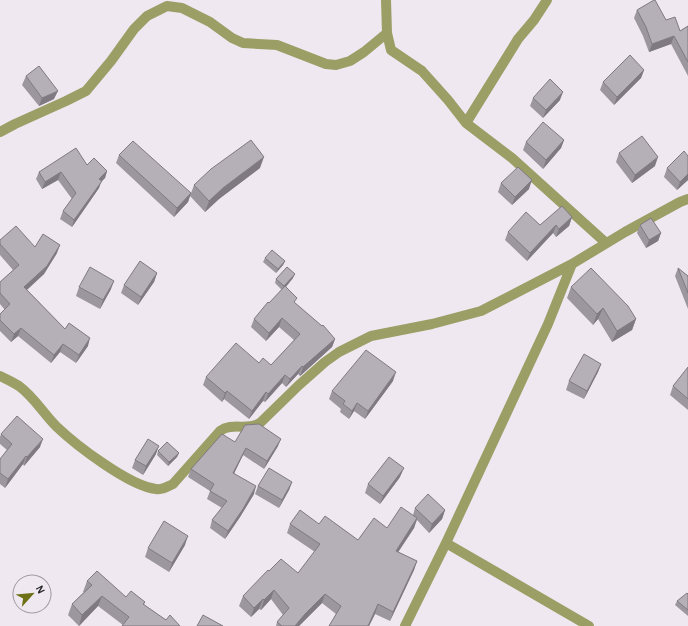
<svg xmlns="http://www.w3.org/2000/svg" width="688" height="626" viewBox="0 0 688 626" font-family="'Alegreya Sans',sans-serif">
  <rect width="100%" height="100%" fill="#efe8f1"/>
  <g fill="none" stroke-linecap="round" stroke-linejoin="round">
    <!-- minor -->
    <path stroke="#9b9e65" stroke-width="10" d="M 386,0 L 387,33 L 391,50 L 422,71 L 448,100 L 466,123 L 512,158 L 606,243
      M 466,123 L 518,39 L 534,20 L 547,0
      M 0,132 L 15,124 L 66,101 L 86,91 L 111,61 L 134,29 L 147,16 L 167,6 L 182,8 L 210,22 L 232,38 L 243,43 L 277,45 L 326,64 L 336,65 L 350,61 L 364,52 L 387,33
      M 0,376 C 6,379 13,382 19,386 C 34,397 43,413 56,426 C 76,445 129,486 156,489 C 162,490 167,487 173,484 L 220,431 C 232,422 247,431 260,423 L 299,385 L 325,362 L 339,352 L 371,336 L 432,324 L 481,311 L 572,264 L 625,232 L 680,202 L 688,199
      M 446,543 L 589,626
      M 405,626 L 446,543 L 548,324 L 572,264"/>
  </g>
  <!-- wall -->
  <path fill="#9c969e" d="M 637,10 L 666,20 L 680,31 L 688,26 L 688,76 L 671,44 L 649,52 L 643,36 L 634,18 Z
    M 644,70 L 641,78 L 614,105 L 600,90 L 603,82 Z
    M 26,76 L 54,99 L 39,106 L 22,85 Z
    M 533,98 L 560,100 L 543,118 L 530,106 Z
    M 564,140 L 561,148 L 543,169 L 523,150 L 526,142 Z
    M 619,153 L 655,166 L 632,183 L 616,162 Z
    M 119,155 L 191,193 L 188,202 L 174,217 L 116,163 Z
    M 87,165 L 107,171 L 105,178 L 101,182 L 99,188 L 72,227 L 60,219 L 63,211 L 72,199 L 58,180 L 42,189 L 36,179 L 39,172 Z
    M 260,168 L 219,199 L 205,212 L 190,196 L 194,185 Z
    M 667,168 L 688,180 L 677,190 L 664,177 Z
    M 501,183 L 529,189 L 512,205 L 498,192 Z
    M 572,217 L 569,226 L 556,237 L 553,233 L 527,261 L 505,240 L 508,232 L 540,225 Z
    M 640,225 L 661,233 L 658,241 L 646,248 L 637,233 Z
    M 0,240 L 35,247 L 57,253 L 44,274 L 27,290 L 65,329 L 88,346 L 76,363 L 60,352 L 51,363 L 18,336 L 11,342 L 0,331 L 0,314 L 5,310 L 0,304 L 0,282 L 13,270 L 0,255 Z
    M 265,258 L 285,261 L 283,265 L 276,273 L 263,262 Z
    M 678,268 L 688,276 L 688,309 L 675,276 Z
    M 157,273 L 154,282 L 138,305 L 121,293 L 124,285 Z
    M 293,278 L 286,287 L 295,303 L 335,339 L 332,347 L 300,376 L 298,374 L 286,387 L 282,383 L 265,402 L 263,401 L 249,419 L 224,399 L 222,402 L 203,385 L 206,377 L 259,363 L 271,365 L 294,340 L 279,327 L 266,341 L 251,327 L 254,319 L 282,290 L 275,283 L 276,279 Z
    M 79,287 L 111,289 L 100,309 L 76,296 Z
    M 571,287 L 636,319 L 632,330 L 612,342 L 598,319 L 593,325 L 567,298 Z
    M 601,364 L 598,372 L 584,399 L 566,390 L 569,381 Z
    M 688,368 L 688,410 L 670,395 L 673,386 Z
    M 393,381 L 365,419 L 354,411 L 349,419 L 340,412 L 341,409 L 329,399 L 332,391 Z
    M 1,434 L 40,447 L 24,466 L 23,464 L 5,488 L 0,484 L 0,459 L 7,450 L 0,444 L 0,437 Z
    M 235,442 L 278,446 L 264,469 L 243,455 L 234,473 L 254,494 L 240,517 L 225,539 L 210,528 L 212,520 L 222,508 L 207,499 L 210,491 L 188,477 L 191,469 Z
    M 158,451 L 179,453 L 177,457 L 168,466 L 157,455 Z
    M 156,454 L 143,475 L 132,468 L 135,460 Z
    M 400,477 L 380,504 L 365,493 L 368,484 Z
    M 292,482 L 289,490 L 279,508 L 255,494 L 258,486 Z
    M 415,508 L 445,510 L 442,519 L 429,533 L 417,520 L 414,528 L 398,552 L 417,561 L 414,570 L 390,621 L 375,614 L 369,626 L 329,626 L 336,614 L 322,603 L 299,626 L 276,626 L 277,622 L 283,615 L 271,599 L 261,610 L 259,609 L 251,617 L 239,606 L 243,596 L 269,571 L 298,573 L 315,552 L 287,533 L 290,524 L 319,524 L 358,540 L 387,528 L 413,515 Z
    M 185,545 L 169,572 L 145,557 L 148,548 Z
    M 87,581 L 126,597 L 145,602 L 144,605 L 166,620 L 180,626 L 123,625 L 98,606 L 79,626 L 68,615 L 72,604 L 84,592 L 83,592 Z
    M 688,594 L 688,616 L 675,605 L 677,601 Z"/>
  <!-- shaded-wall -->
  <path fill="#7f7a81" d="M 674,36 L 671,44 L 649,52 L 652,44 Z
    M 644,70 L 641,78 L 614,105 L 617,97 Z
    M 58,91 L 54,99 L 39,106 L 42,98 Z
    M 563,92 L 560,100 L 543,118 L 546,110 Z
    M 564,140 L 561,148 L 543,169 L 546,160 Z
    M 264,157 L 260,168 L 219,199 L 205,212 L 209,201 L 223,188 Z
    M 658,157 L 655,166 L 632,183 L 635,175 Z
    M 107,171 L 105,178 L 101,182 L 99,188 L 72,227 L 74,220 L 99,179 Z
    M 61,172 L 58,180 L 42,189 L 45,182 Z
    M 688,174 L 688,180 L 677,190 L 680,182 Z
    M 532,180 L 529,189 L 512,205 L 515,197 Z
    M 191,193 L 188,202 L 174,217 L 177,208 Z
    M 572,217 L 569,226 L 556,237 L 559,229 Z
    M 556,225 L 553,233 L 527,261 L 530,253 Z
    M 661,233 L 658,241 L 646,248 L 649,240 Z
    M 60,245 L 57,253 L 44,274 L 21,295 L 24,287 Z
    M 285,261 L 283,265 L 276,273 L 278,269 Z
    M 157,273 L 154,282 L 138,305 L 141,297 Z
    M 295,274 L 293,278 L 283,290 L 284,286 Z
    M 114,281 L 111,289 L 100,309 L 103,300 Z
    M 603,308 L 598,319 L 593,325 L 597,314 Z
    M 282,318 L 279,327 L 266,341 L 269,333 Z
    M 636,319 L 632,330 L 612,342 L 617,331 Z
    M 21,328 L 18,336 L 11,342 L 14,334 Z
    M 90,338 L 88,346 L 76,363 L 79,355 Z
    M 335,339 L 332,347 L 300,376 L 303,367 Z
    M 63,344 L 60,352 L 51,363 L 54,355 Z
    M 601,364 L 598,372 L 584,399 L 587,391 Z
    M 302,366 L 298,374 L 286,387 L 290,379 Z
    M 396,372 L 393,381 L 365,419 L 368,411 Z
    M 285,375 L 282,383 L 265,402 L 268,394 Z
    M 227,391 L 224,399 L 222,402 L 225,393 Z
    M 266,392 L 263,401 L 249,419 L 252,411 Z
    M 357,403 L 354,411 L 349,419 L 352,411 Z
    M 43,439 L 40,447 L 24,466 L 27,457 Z
    M 281,439 L 278,446 L 264,469 L 267,461 Z
    M 159,446 L 156,454 L 143,475 L 146,466 Z
    M 246,448 L 243,455 L 231,480 L 233,473 Z
    M 179,453 L 177,457 L 168,466 L 169,462 Z
    M 26,456 L 23,464 L 5,488 L 8,479 Z
    M 404,468 L 400,477 L 380,504 L 383,496 Z
    M 292,482 L 289,490 L 279,508 L 282,500 Z
    M 256,486 L 254,494 L 240,517 L 225,539 L 228,531 Z
    M 445,510 L 442,519 L 429,533 L 432,524 Z
    M 417,518 L 414,528 L 393,560 L 396,551 Z
    M 188,536 L 185,545 L 169,572 L 172,563 Z
    M 417,561 L 414,570 L 390,621 L 393,612 Z
    M 274,590 L 271,599 L 261,610 L 264,600 Z
    M 325,594 L 322,603 L 299,626 L 295,626 L 305,614 Z
    M 102,596 L 98,606 L 79,626 L 82,615 Z
    M 263,599 L 259,609 L 251,617 L 254,608 Z
    M 378,604 L 375,614 L 369,626 L 368,626 Z"/>
  <!-- building -->
  <path fill="#b5afb8" stroke="#7f7a81" d="M 654,0 L 655,0 L 666,20 L 675,17 L 680,31 L 688,26 L 688,62 L 674,36 L 652,44 L 646,27 L 637,10 Z
    M 630,55 L 644,70 L 617,97 L 603,82 Z
    M 39,66 L 58,91 L 42,98 L 26,76 Z
    M 550,79 L 563,92 L 546,110 L 533,98 Z
    M 543,122 L 564,140 L 546,160 L 526,142 Z
    M 642,136 L 658,157 L 635,175 L 619,153 Z
    M 251,140 L 264,157 L 223,188 L 209,201 L 194,185 L 211,169 Z
    M 133,141 L 191,193 L 177,208 L 119,155 Z
    M 76,148 L 87,165 L 94,158 L 107,171 L 99,179 L 102,181 L 74,220 L 63,211 L 76,193 L 61,172 L 45,182 L 39,172 Z
    M 684,151 L 688,156 L 688,174 L 680,182 L 667,168 Z
    M 518,167 L 532,180 L 515,197 L 501,183 Z
    M 562,206 L 572,217 L 559,229 L 556,225 L 530,253 L 508,232 L 526,212 L 540,225 Z
    M 651,218 L 661,233 L 649,240 L 640,225 Z
    M 16,226 L 35,247 L 43,234 L 60,245 L 47,266 L 24,287 L 65,329 L 69,323 L 90,338 L 79,355 L 63,344 L 54,355 L 21,328 L 14,334 L 0,320 L 0,314 L 10,304 L 0,293 L 0,282 L 19,265 L 0,244 L 0,240 Z
    M 272,250 L 285,261 L 278,269 L 265,258 Z
    M 140,261 L 157,273 L 141,297 L 124,285 Z
    M 90,267 L 114,281 L 103,300 L 79,287 Z
    M 287,267 L 295,274 L 284,286 L 276,279 Z
    M 591,268 L 628,306 L 636,319 L 617,331 L 603,308 L 597,314 L 571,287 Z
    M 678,268 L 688,276 L 688,293 Z
    M 285,286 L 297,298 L 294,302 L 322,326 L 323,325 L 335,339 L 303,367 L 302,366 L 290,379 L 285,375 L 268,394 L 266,392 L 252,411 L 227,391 L 225,393 L 206,377 L 236,343 L 259,363 L 263,358 L 271,365 L 300,334 L 282,318 L 269,333 L 254,319 L 268,302 L 269,303 Z
    M 366,350 L 396,372 L 368,411 L 357,403 L 352,411 L 343,404 L 345,401 L 332,391 Z
    M 584,354 L 601,364 L 587,391 L 569,381 Z
    M 688,367 L 688,399 L 673,386 Z
    M 17,416 L 43,439 L 27,457 L 26,456 L 8,479 L 0,473 L 0,459 L 12,444 L 1,434 Z
    M 259,424 L 281,439 L 267,461 L 246,448 L 233,473 L 256,486 L 243,509 L 228,531 L 212,520 L 227,501 L 210,491 L 214,484 L 191,469 L 222,434 L 235,442 L 245,425 Z
    M 148,439 L 159,446 L 146,466 L 135,460 Z
    M 167,442 L 179,453 L 169,462 L 158,451 Z
    M 389,457 L 404,468 L 383,496 L 368,484 Z
    M 269,468 L 292,482 L 282,500 L 258,486 Z
    M 428,494 L 445,510 L 432,524 L 415,508 Z
    M 401,507 L 417,518 L 396,551 L 417,561 L 393,612 L 378,604 L 368,626 L 329,626 L 341,606 L 325,594 L 305,614 L 295,626 L 282,626 L 277,622 L 289,608 L 274,590 L 264,600 L 263,599 L 254,608 L 243,596 L 268,570 L 269,571 L 281,559 L 298,573 L 320,544 L 290,524 L 300,510 L 319,524 L 325,516 L 358,540 L 374,518 L 387,528 Z
    M 164,521 L 188,536 L 172,563 L 148,548 Z
    M 97,571 L 126,597 L 131,591 L 145,602 L 143,604 L 166,620 L 170,615 L 180,626 L 122,626 L 129,617 L 102,596 L 82,615 L 72,604 L 92,585 L 87,581 Z
    M 687,593 L 688,594 L 688,610 L 677,601 Z
    M 203,615 L 223,626 L 197,626 Z"/>
  <!-- north arrow -->
  <g transform="translate(32 594) rotate(63)"><circle r="19" fill="#efe8f1" stroke="#a09ba1"/>
  <path d="M0-3L7 15L0 10L-7 15Z" fill="#6d7014"/>
  <text y="-6" font-size="11" font-weight="bold" text-anchor="middle" fill="#29272a">N</text>
  </g>
</svg>
